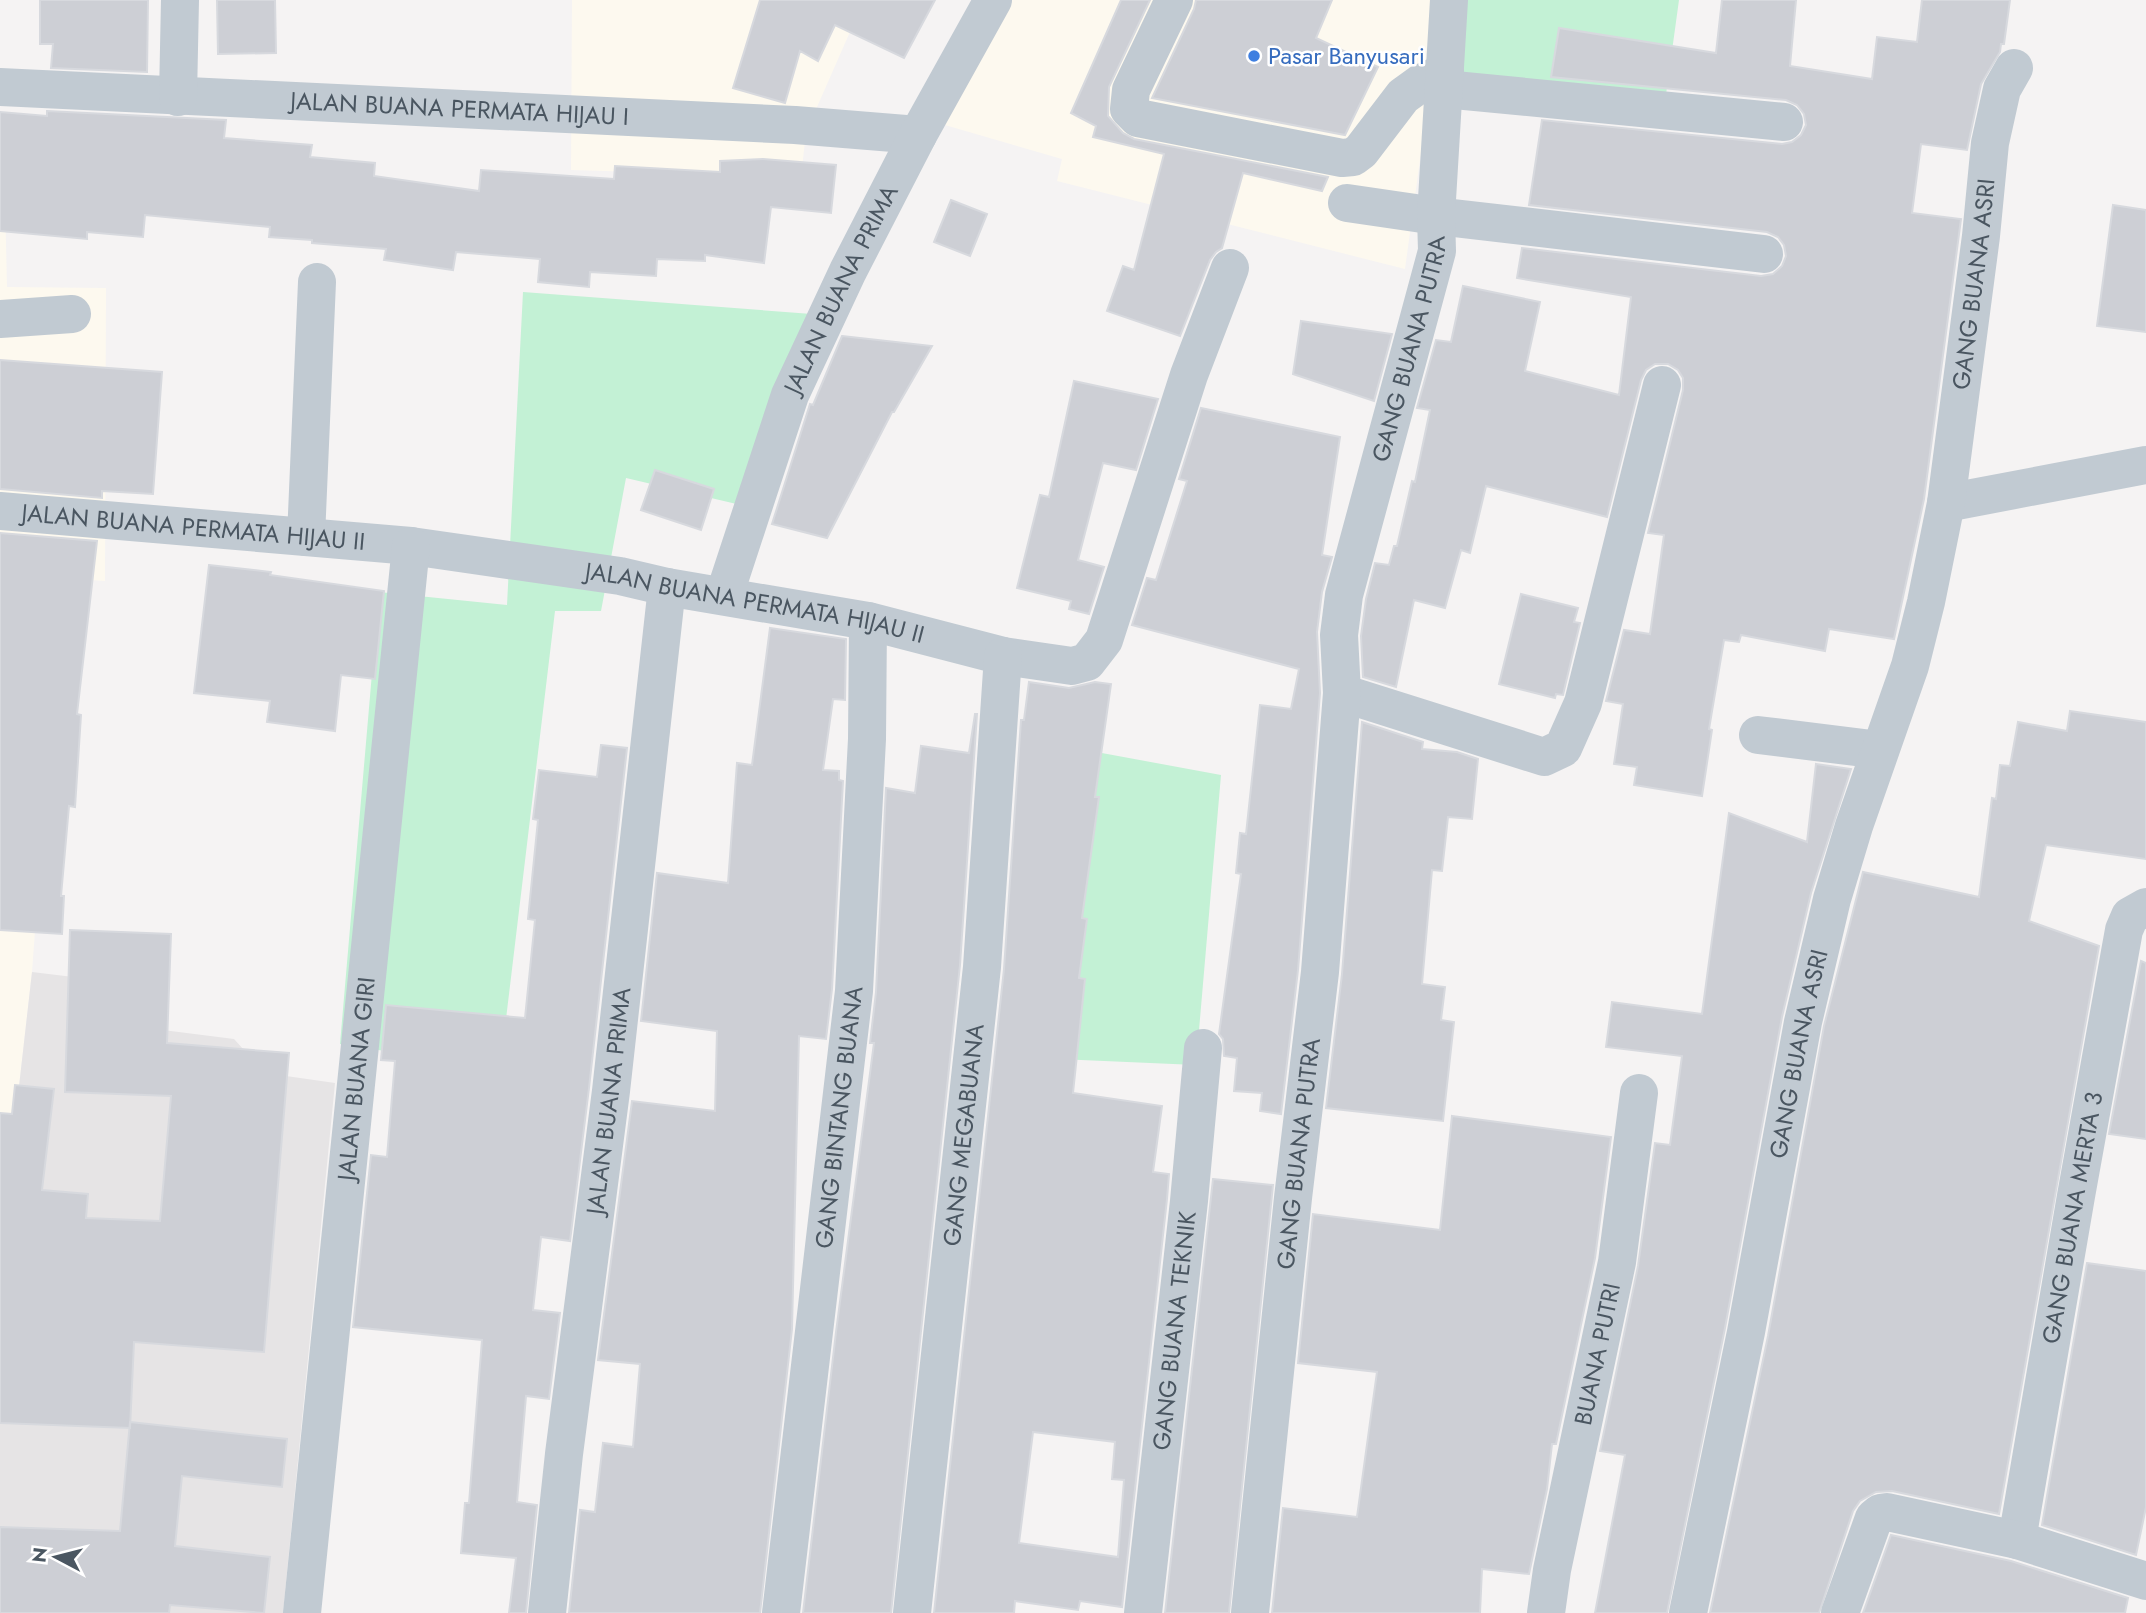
<svg xmlns="http://www.w3.org/2000/svg" width="2146" height="1613" viewBox="0 0 2146 1613" font-family="Jost,sans-serif">
  <rect width="100%" height="100%" fill="#f5f3f3"/>
  <!-- commercial -->
  <path fill="#fdf9ef" d="M 572,0 L 864,0 L 806,132 L 801,177 L 571,170 Z
    M 994,0 L 1442,0 L 1405,269 L 1057,181 L 1062,159 L 938,123 Z
    M 0,155 L 4,155 L 7,287 L 106,288 L 105,581 L 61,578 L 32,972 L 16,1113 L 0,1401 Z"/>
  <!-- education -->
  <path fill="#e6e4e5" d="M 32,972 L 156,987 L 147,1028 L 234,1039 L 265,1073 L 335,1083 L 283,1613 L 0,1613 L 0,1401 L 16,1113 Z"/>
  <!-- green -->
  <path fill="#c3f1d5" d="M 1442,0 L 1679,0 L 1664,109 L 1432,69 Z
    M 523,292 L 838,316 L 745,506 L 626,478 L 601,611 L 555,611 L 500,1069 L 340,1044 L 379,592 L 507,605 Z
    M 1091,751 L 1221,775 L 1196,1065 L 1058,1059 Z"/>
  <!-- building -->
  <path fill="#cdcfd5" stroke="#d7d9de" stroke-width="2" fill-rule="evenodd" d="M 40,0 L 148,0 L 147,72 L 51,68 L 53,44 L 40,44 Z
    M 217,0 L 275,0 L 276,53 L 218,54 Z
    M 760,0 L 935,0 L 904,58 L 835,25 L 818,61 L 800,51 L 785,103 L 733,88 Z
    M 1121,0 L 1150,0 L 1109,87 L 1108,116 L 1123,133 L 1134,139 L 1328,177 L 1322,191 L 1243,173 L 1222,248 L 1216,252 L 1210,260 L 1180,336 L 1107,311 L 1123,266 L 1134,270 L 1164,154 L 1093,137 L 1096,126 L 1071,113 Z
    M 1196,0 L 1332,0 L 1316,38 L 1378,67 L 1345,135 L 1152,98 L 1194,9 Z
    M 1722,0 L 1796,0 L 1790,66 L 1872,79 L 1877,37 L 1917,42 L 1922,0 L 2010,0 L 2004,44 L 2001,44 L 2000,52 L 1981,84 L 1967,150 L 1921,144 L 1912,213 L 1961,219 L 1924,499 L 1894,639 L 1829,629 L 1825,651 L 1741,635 L 1739,642 L 1724,640 L 1709,729 L 1712,730 L 1702,796 L 1634,785 L 1637,767 L 1614,764 L 1623,704 L 1606,701 L 1624,630 L 1650,634 L 1664,535 L 1648,533 L 1683,390 L 1683,378 L 1678,370 L 1668,364 L 1655,364 L 1646,370 L 1641,380 L 1607,517 L 1486,486 L 1470,553 L 1461,550 L 1445,608 L 1414,600 L 1396,687 L 1363,677 L 1361,636 L 1366,599 L 1375,563 L 1389,565 L 1394,546 L 1397,546 L 1412,481 L 1415,482 L 1430,410 L 1417,408 L 1436,340 L 1451,342 L 1463,286 L 1540,302 L 1525,371 L 1619,395 L 1631,297 L 1517,278 L 1522,248 L 1761,276 L 1773,274 L 1782,266 L 1786,256 L 1784,245 L 1778,237 L 1767,232 L 1529,205 L 1542,120 L 1782,144 L 1792,142 L 1801,135 L 1806,125 L 1804,114 L 1797,105 L 1786,100 L 1551,77 L 1559,28 L 1716,53 Z
    M 47,111 L 226,120 L 224,138 L 312,145 L 310,157 L 375,163 L 374,176 L 479,191 L 481,170 L 614,179 L 615,166 L 720,172 L 720,161 L 763,159 L 836,165 L 831,213 L 771,207 L 764,263 L 705,255 L 705,261 L 657,259 L 656,276 L 590,272 L 589,287 L 538,282 L 540,259 L 456,252 L 453,270 L 384,260 L 386,249 L 312,243 L 312,240 L 269,237 L 270,227 L 145,215 L 143,237 L 87,232 L 87,239 L 0,231 L 0,112 L 47,116 Z
    M 951,200 L 987,214 L 970,256 L 934,242 Z
    M 2113,205 L 2146,210 L 2146,332 L 2097,326 Z
    M 1301,321 L 1392,334 L 1374,401 L 1293,374 Z
    M 842,336 L 932,346 L 894,412 L 892,412 L 827,538 L 772,524 L 810,404 L 813,405 Z
    M 0,360 L 162,372 L 153,494 L 102,491 L 102,498 L 0,489 Z
    M 1074,381 L 1158,399 L 1136,470 L 1103,463 L 1078,560 L 1104,567 L 1089,614 L 1069,609 L 1071,601 L 1017,588 L 1040,495 L 1049,497 Z
    M 1201,408 L 1340,437 L 1322,555 L 1332,557 L 1322,592 L 1317,632 L 1320,693 L 1298,970 L 1281,1114 L 1260,1111 L 1262,1093 L 1234,1091 L 1237,1058 L 1224,1056 L 1223,1039 L 1219,1034 L 1241,874 L 1236,873 L 1240,833 L 1246,834 L 1260,705 L 1291,709 L 1299,669 L 1132,625 L 1147,578 L 1156,580 L 1187,481 L 1179,479 Z
    M 655,470 L 714,489 L 701,530 L 641,510 Z
    M 0,533 L 97,541 L 77,714 L 81,715 L 75,807 L 69,806 L 61,896 L 64,896 L 62,934 L 0,930 Z
    M 209,565 L 271,572 L 270,575 L 384,591 L 375,679 L 341,675 L 335,731 L 267,722 L 270,701 L 194,693 Z
    M 1521,594 L 1578,608 L 1574,622 L 1580,623 L 1563,695 L 1556,694 L 1555,698 L 1499,684 Z
    M 770,628 L 846,639 L 845,700 L 833,699 L 823,770 L 839,771 L 839,780 L 843,781 L 832,989 L 826,1039 L 799,1036 L 792,1329 L 760,1613 L 569,1613 L 580,1510 L 595,1512 L 603,1443 L 633,1447 L 640,1364 L 598,1360 L 632,1101 L 715,1111 L 717,1031 L 641,1021 L 657,873 L 728,883 L 737,763 L 752,765 Z
    M 1029,682 L 1069,688 L 1095,682 L 1111,684 L 1095,797 L 1099,797 L 1082,918 L 1087,919 L 1079,978 L 1085,979 L 1073,1093 L 1162,1106 L 1153,1172 L 1169,1174 L 1167,1199 L 1122,1607 L 1080,1601 L 1078,1610 L 1015,1601 L 1014,1613 L 934,1613 L 1004,969 L 1021,720 L 1024,720 ZM 1033,1432 L 1115,1442 L 1112,1479 L 1124,1480 L 1118,1557 L 1019,1543 Z
    M 2070,711 L 2146,722 L 2146,859 L 2046,845 L 2029,921 L 2099,946 L 1999,1514 L 1892,1491 L 1876,1492 L 1860,1501 L 1853,1511 L 1819,1613 L 1710,1613 L 1768,1336 L 1824,1026 L 1863,872 L 1979,897 L 1992,798 L 1996,799 L 2000,765 L 2010,766 L 2018,722 L 2067,731 Z
    M 975,714 L 977,714 L 960,965 L 891,1613 L 803,1613 L 836,1332 L 874,1043 L 870,1043 L 876,992 L 886,788 L 915,793 L 921,746 L 969,753 Z
    M 1362,722 L 1423,742 L 1422,749 L 1457,752 L 1478,759 L 1472,819 L 1448,817 L 1442,871 L 1432,870 L 1422,984 L 1445,987 L 1441,1020 L 1454,1022 L 1443,1121 L 1326,1108 L 1342,974 Z
    M 601,745 L 627,748 L 589,1088 L 570,1241 L 541,1237 L 533,1310 L 560,1313 L 549,1399 L 526,1396 L 517,1502 L 537,1505 L 526,1613 L 509,1613 L 516,1558 L 461,1553 L 465,1503 L 469,1503 L 482,1340 L 353,1327 L 371,1155 L 387,1157 L 395,1061 L 381,1060 L 386,1005 L 525,1018 L 535,920 L 528,919 L 538,820 L 533,819 L 539,770 L 597,777 Z
    M 1816,764 L 1851,769 L 1811,893 L 1782,1017 L 1725,1328 L 1667,1613 L 1595,1613 L 1625,1455 L 1600,1451 L 1638,1266 L 1655,1143 L 1670,1145 L 1682,1056 L 1606,1047 L 1612,1002 L 1702,1014 L 1729,813 L 1807,842 Z
    M 70,930 L 171,934 L 167,1043 L 289,1053 L 264,1352 L 134,1342 L 130,1428 L 0,1423 L 0,1113 L 12,1114 L 15,1085 L 54,1089 L 42,1190 L 88,1194 L 86,1218 L 160,1221 L 171,1096 L 65,1092 Z
    M 2141,961 L 2146,963 L 2146,1139 L 2109,1134 Z
    M 1452,1116 L 1611,1137 L 1595,1258 L 1556,1444 L 1552,1444 L 1547,1489 L 1529,1574 L 1482,1569 L 1480,1613 L 1272,1613 L 1283,1508 L 1357,1517 L 1377,1372 L 1298,1363 L 1313,1214 L 1440,1230 Z
    M 1213,1179 L 1273,1185 L 1229,1613 L 1165,1613 Z
    M 2087,1263 L 2146,1271 L 2146,1507 L 2136,1555 L 2042,1525 Z
    M 130,1422 L 287,1439 L 282,1487 L 182,1476 L 175,1546 L 270,1557 L 264,1613 L 170,1605 L 169,1613 L 0,1613 L 0,1527 L 120,1531 Z
    M 1891,1535 L 2011,1561 L 2128,1598 L 2125,1613 L 1863,1613 Z"/>
  <g fill="none" stroke-linecap="round" stroke-linejoin="round">
    <!-- minor -->
    <g stroke="#c1cad2" stroke-width="38">
      <path d="M 1174,0 L 1131,90 L 1129,109 L 1138,118 L 1342,158 L 1353,157 L 1361,151 L 1403,96 L 1421,83 L 1445,72"/>
      <path id="s1" d="M 0,87 L 795,125 L 918,135"/>
      <path d="M 1444,89 L 1784,122"/>
      <path d="M 178,97 L 180,0"/>
      <path d="M 1347,203 L 1436,216 L 1764,254"/>
      <path d="M 0,319 L 72,314"/>
      <path d="M 1946,503 L 2146,465"/>
      <path id="s2" d="M 0,511 L 411,546 L 620,576 L 667,587 L 868,621 L 1003,656 L 1072,666 L 1087,662 L 1104,640 L 1189,375 L 1230,268"/>
      <path d="M 306,537 L 317,282"/>
      <path id="s3" d="M 724,596 L 790,395 L 848,271 L 918,135 L 993,0"/>
      <path d="M 1342,693 L 1544,757 L 1563,748 L 1583,703 L 1662,385"/>
      <path d="M 1758,735 L 1880,750"/>
      <path id="s4" d="M 2017,1540 L 2076,1196 L 2124,930 L 2130,916 L 2146,907"/>
      <path id="s5" d="M 302,1613 L 411,546"/>
      <path id="s6" d="M 547,1613 L 564,1454 L 611,1091 L 667,587"/>
      <path id="s7" d="M 781,1613 L 854,991 L 867,739 L 868,621"/>
      <path id="s8" d="M 912,1613 L 982,967 L 1003,656"/>
      <path id="s9" d="M 1143,1613 L 1189,1201 L 1203,1048"/>
      <path id="s10" d="M 1250,1613 L 1293,1198 L 1320,972 L 1342,693 L 1339,635 L 1344,595 L 1437,251 L 1436,216 L 1449,0"/>
      <path id="s11" d="M 1546,1613 L 1552,1570 L 1617,1262 L 1639,1093"/>
      <path id="s12" d="M 1688,1613 L 1746,1332 L 1803,1022 L 1832,899 L 1854,826 L 1910,666 L 1926,602 L 1946,503 L 1981,236 L 1990,143 L 2002,89 L 2014,68"/>
      <path d="M 1840,1613 L 1874,1518 L 1880,1513 L 1887,1512 L 2017,1540 L 2146,1581"/>
    </g>
  </g>
  <!-- markers -->
  <circle fill="#3f7fe0" stroke="#fff" stroke-width="2.5" cx="1254" cy="56" r="7"/>
  <g text-anchor="middle" stroke-width="5" stroke-linejoin="round" paint-order="stroke">
    <!-- shop labels -->
    <g font-size="24" fill="#366cbe" stroke="#fff" text-anchor="start">
      <text x="1268" y="64">Pasar Banyusari</text>
    </g>
    <!-- street labels -->
    <g font-size="24" fill="#4a5661" stroke="#fff">
      <text dy="8" stroke="none"><textPath href="#s1" startOffset="460">JALAN BUANA PERMATA HIJAU I</textPath></text>
      <text dy="8" stroke="none"><textPath href="#s12" startOffset="1362">GANG BUANA ASRI</textPath></text>
      <text dy="8" stroke="none"><textPath href="#s3" startOffset="329">JALAN BUANA PRIMA</textPath></text>
      <text dy="8" stroke="none"><textPath href="#s10" startOffset="1278">GANG BUANA PUTRA</textPath></text>
      <text dy="8" stroke="none"><textPath href="#s2" startOffset="194">JALAN BUANA PERMATA HIJAU II</textPath></text>
      <text dy="8" stroke="none"><textPath href="#s2" startOffset="761">JALAN BUANA PERMATA HIJAU II</textPath></text>
      <text dy="8" stroke="none"><textPath href="#s12" startOffset="570">GANG BUANA ASRI</textPath></text>
      <text dy="8" stroke="none"><textPath href="#s5" startOffset="537">JALAN BUANA GIRI</textPath></text>
      <text dy="8" stroke="none"><textPath href="#s6" startOffset="516">JALAN BUANA PRIMA</textPath></text>
      <text dy="8" stroke="none"><textPath href="#s7" startOffset="499">GANG BINTANG BUANA</textPath></text>
      <text dy="8" stroke="none"><textPath href="#s8" startOffset="481">GANG MEGABUANA</textPath></text>
      <text dy="8" stroke="none"><textPath href="#s10" startOffset="462">GANG BUANA PUTRA</textPath></text>
      <text dy="8" stroke="none"><textPath href="#s4" startOffset="327">GANG BUANA MERTA 3</textPath></text>
      <text dy="8" stroke="none"><textPath href="#s9" startOffset="284">GANG BUANA TEKNIK</textPath></text>
      <text dy="8" stroke="none"><textPath href="#s11" startOffset="264">BUANA PUTRI</textPath></text>
    </g>
  </g>
  <!-- north arrow -->
  <g transform="translate(56 1557) rotate(277)" stroke="#ffffff" stroke-width="5" paint-order="stroke">
  <path d="M0-5L12 26L0 18L-12 26Z" fill="#4a5661"/>
  <text y="-10" font-size="19" font-weight="bold" text-anchor="middle" fill="#4a5661">N</text>
  </g>
</svg>
